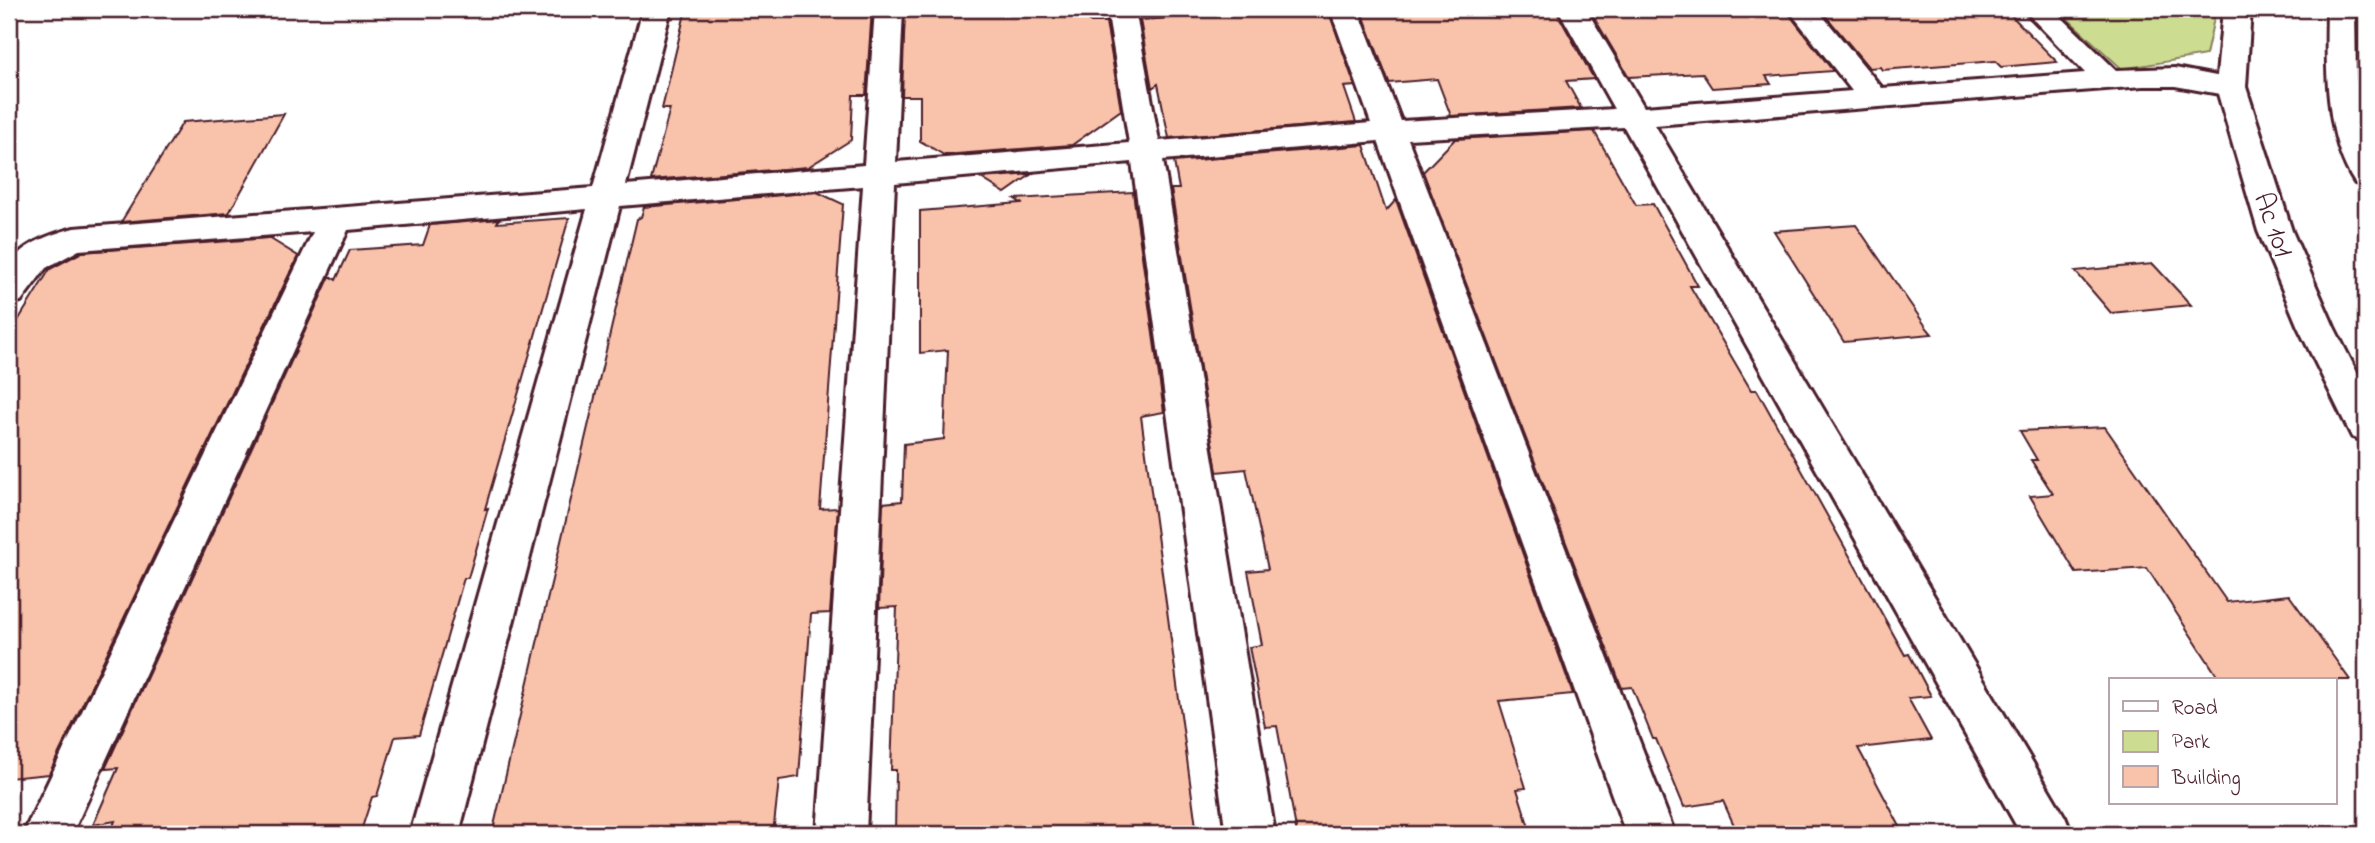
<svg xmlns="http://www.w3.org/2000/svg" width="2375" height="843" viewBox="0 0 2375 843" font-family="'Indie Flower',sans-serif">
  <rect width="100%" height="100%" fill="#fff"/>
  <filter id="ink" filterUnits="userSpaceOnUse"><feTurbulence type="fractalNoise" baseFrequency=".0143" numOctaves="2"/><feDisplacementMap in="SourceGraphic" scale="14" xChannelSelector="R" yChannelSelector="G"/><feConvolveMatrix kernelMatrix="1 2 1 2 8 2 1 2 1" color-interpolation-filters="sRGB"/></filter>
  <g filter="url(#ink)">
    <!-- green -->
    <path fill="#ccdd92" stroke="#8b7e5e" stroke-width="2" d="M 2057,9 L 2216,9 L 2206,55 L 2122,69 Z"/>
    <!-- building -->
    <path fill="#f8c2ab" stroke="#4a1f2b" stroke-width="2" d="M 686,9 L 872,9 L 866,95 L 853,95 L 851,140 L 808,167 L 651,180 L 670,109 L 662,109 Z
      M 905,9 L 1088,9 L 1089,22 L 1106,22 L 1121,110 L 1072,145 L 944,155 L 920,141 L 920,96 L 902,96 Z
      M 1188,9 L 1328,9 L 1355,86 L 1344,87 L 1356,122 L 1169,138 L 1158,84 L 1152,88 L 1140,20 L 1188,17 Z
      M 1361,9 L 1555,9 L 1594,79 L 1566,81 L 1581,108 L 1451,116 L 1437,79 L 1389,83 Z
      M 1589,9 L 1785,9 L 1833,71 L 1766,76 L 1771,84 L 1712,88 L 1702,73 L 1629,77 Z
      M 1820,9 L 2005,9 L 2057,62 L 2001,67 L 1995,61 L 1882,70 L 1880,67 L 1869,68 Z
      M 284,114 L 229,213 L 121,222 L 183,122 Z
      M 1594,131 L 1636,205 L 1653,204 L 1698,286 L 1690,286 L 1751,390 L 1757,390 L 1905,655 L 1909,654 L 1931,696 L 1908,698 L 1931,740 L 1858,748 L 1904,834 L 1738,834 L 1723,801 L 1684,807 L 1656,739 L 1653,739 L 1632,687 L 1622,688 L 1423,172 L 1455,139 Z
      M 1364,145 L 1386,211 L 1396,200 L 1573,694 L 1499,701 L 1526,788 L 1517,789 L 1531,834 L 1297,834 L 1277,726 L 1265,727 L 1249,647 L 1262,645 L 1248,571 L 1268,569 L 1246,469 L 1217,472 L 1171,189 L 1179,189 L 1174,162 Z
      M 1032,174 L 1005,193 L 981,178 Z
      M 817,192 L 843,204 L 820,509 L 838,508 L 830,613 L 811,614 L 799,777 L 779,780 L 773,834 L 492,834 L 637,219 L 641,217 L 644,207 Z
      M 1133,192 L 1164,412 L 1141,416 L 1197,834 L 895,834 L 896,770 L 891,770 L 897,607 L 879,608 L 883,503 L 902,501 L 904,444 L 944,439 L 948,350 L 920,353 L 920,211 L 1021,203 L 1015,199 Z
      M 569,218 L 485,509 L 488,508 L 468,578 L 464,578 L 419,735 L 395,737 L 377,796 L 372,797 L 360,834 L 110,834 L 115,821 L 93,825 L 118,768 L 105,769 L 330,276 L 336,280 L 350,250 L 423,245 L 430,225 L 499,219 L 497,223 Z
      M 1856,225 L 1927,328 L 1932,334 L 1844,342 L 1774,231 Z
      M 269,238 L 298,256 L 49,774 L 9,778 L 9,335 L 50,269 L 82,252 Z
      M 2153,264 L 2191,305 L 2111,313 L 2075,271 Z
      M 2105,427 L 2227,602 L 2289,595 L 2350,680 L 2220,680 L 2147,568 L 2076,573 L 2030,496 L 2053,494 L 2031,460 L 2037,460 L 2020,431 Z"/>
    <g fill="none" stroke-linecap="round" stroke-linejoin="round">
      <!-- street casing -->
      <g stroke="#4a1f2b" stroke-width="6">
        <path id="street" d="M 643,9 L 671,9 L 626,185 L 864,165 L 875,9 L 903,9 L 896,162 L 1129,143 L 1107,9 L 1135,9 L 1159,141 L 1371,123 L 1330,9 L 1358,9 L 1401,121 L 1614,109 L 1558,9 L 1586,9 L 1644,107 L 1852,91 L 1788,9 L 1817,9 L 1882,88 L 2085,73 L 2023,9 L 2053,9 L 2116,70 L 2175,68 L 2242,81 L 2246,87 L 2242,93 L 2231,96 L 2175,86 L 2143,86 L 1655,125 L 2065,817 L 2072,834 L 2021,834 L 1624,127 L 1408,139 L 1675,834 L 1626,834 L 1378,141 L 1163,160 L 1275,834 L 1226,834 L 1132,162 L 895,183 L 866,834 L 817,834 L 863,186 L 620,206 L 459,834 L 410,834 L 587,209 L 348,230 L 72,834 L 23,834 L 313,232 L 79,250 L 46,268 L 21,301 L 9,304 C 9,294 6,280 9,270 C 15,245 53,234 74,228 L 593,188 Z"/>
      </g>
      <!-- secondary casing -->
      <g stroke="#4a1f2b" stroke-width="6">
        <path id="secondary" d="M 2223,9 L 2251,9 L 2246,87 L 2292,231 L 2334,327 L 2366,390 L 2366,442 L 2352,437 L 2347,427 L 2298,327 L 2258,231 L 2216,87 Z
          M 2327,9 L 2355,9 L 2356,77 L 2366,131 L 2366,186 L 2355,183 C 2324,136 2326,63 2327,9 Z"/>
      </g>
      <!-- street -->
      <use href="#street" fill="#fff" fill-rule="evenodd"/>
      <!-- secondary -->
      <use href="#secondary" fill="#fff" fill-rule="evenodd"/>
    </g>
  </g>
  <g text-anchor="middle" stroke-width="6" stroke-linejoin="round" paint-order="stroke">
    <!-- street labels -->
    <g font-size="28" fill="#4a1f2b" stroke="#fff">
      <text transform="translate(2275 224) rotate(70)" y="10">Ac 101</text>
    </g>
  </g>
  <!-- margin -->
  <rect width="2375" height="843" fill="none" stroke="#fff" stroke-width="35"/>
  <rect x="18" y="18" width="2340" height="808" fill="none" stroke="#4a1f2b" stroke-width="2.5" filter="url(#ink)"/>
  <!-- legend -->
  <rect x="2109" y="678" width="228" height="126" fill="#ffffff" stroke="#b7a5aa" stroke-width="2"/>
  <rect x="2123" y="701" width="35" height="10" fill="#ffffff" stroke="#b7a5aa" stroke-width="2"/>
  <text x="2172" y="714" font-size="21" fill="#4a1f2b">Road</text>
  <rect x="2123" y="731" width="35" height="21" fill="#ccdd92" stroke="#b7a5aa" stroke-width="2"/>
  <text x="2172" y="748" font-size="21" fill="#4a1f2b">Park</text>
  <rect x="2123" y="766" width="35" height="21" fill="#f8c2ab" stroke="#b7a5aa" stroke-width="2"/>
  <text x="2172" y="784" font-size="21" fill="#4a1f2b">Building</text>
</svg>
